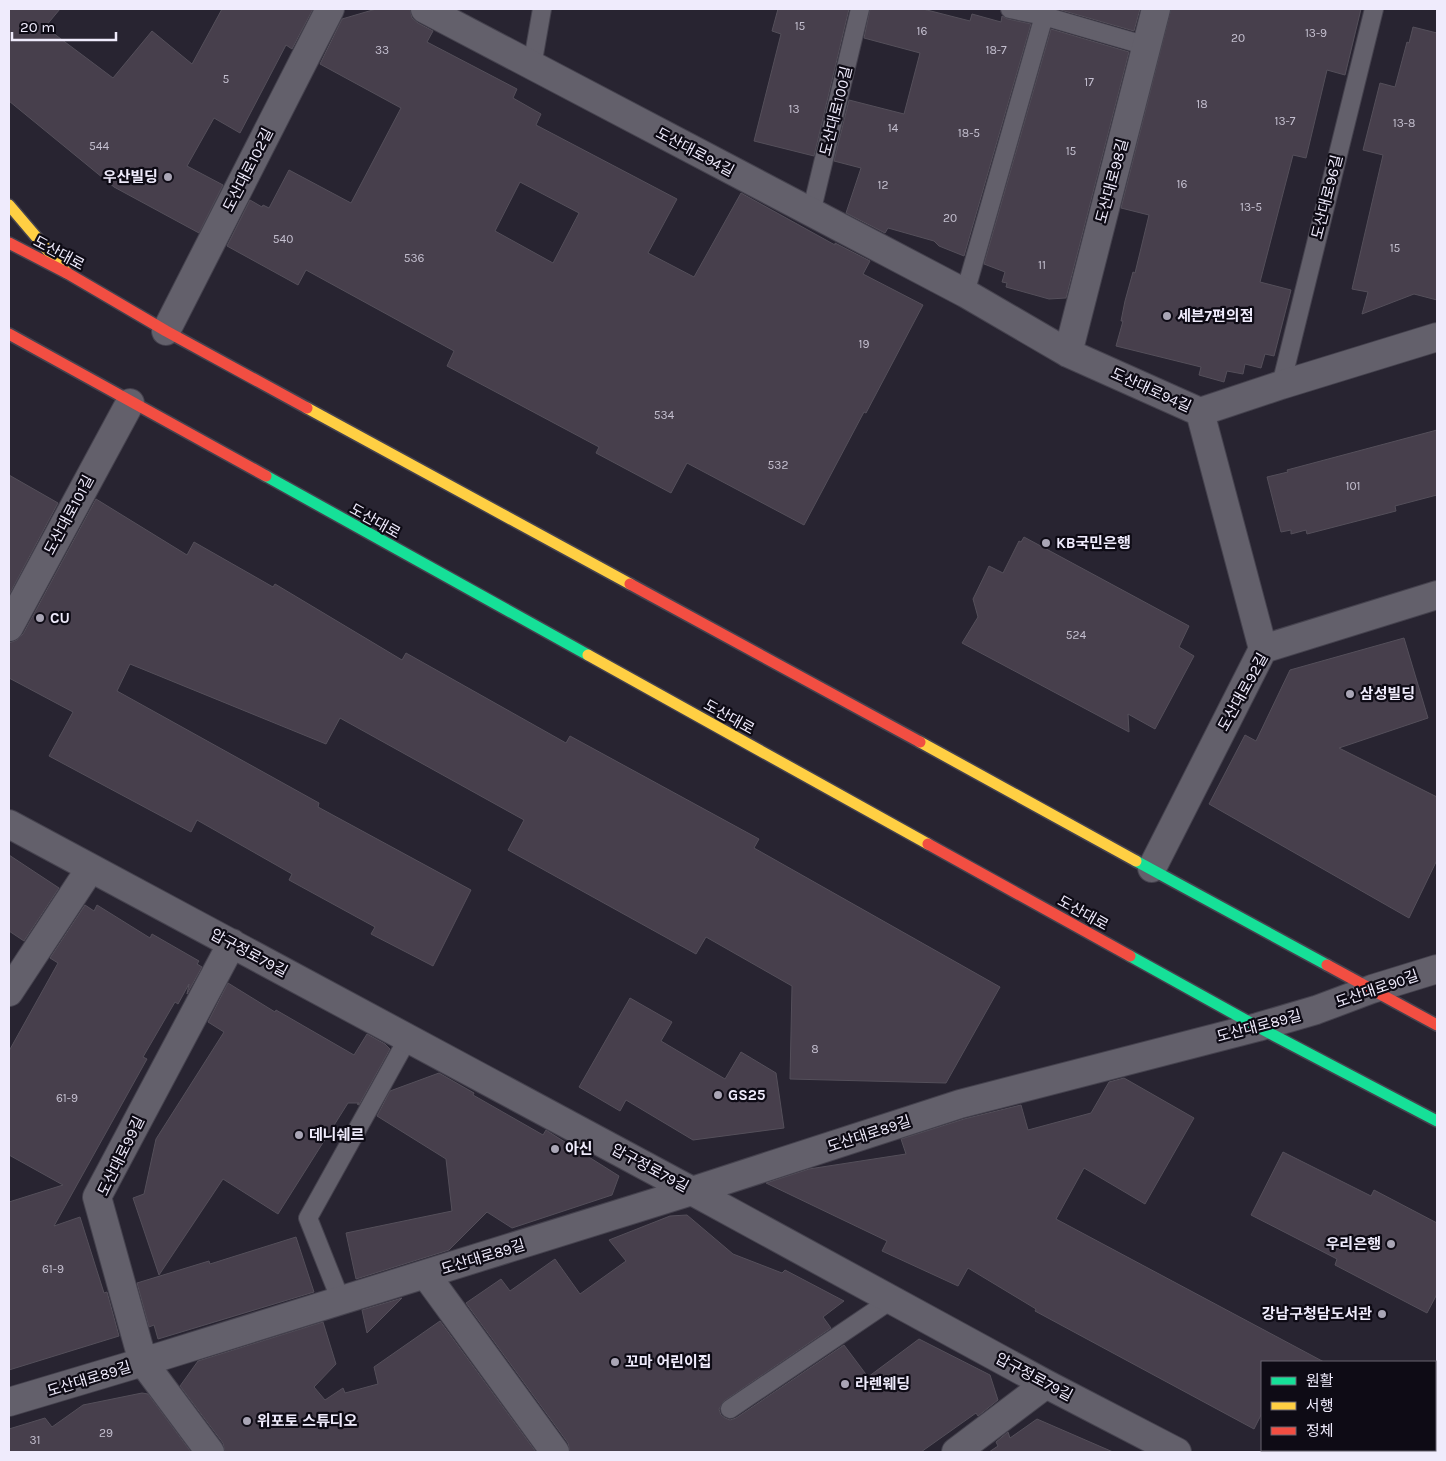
<svg xmlns="http://www.w3.org/2000/svg" width="1446" height="1461" viewBox="0 0 1446 1461" font-family="Karla,'Noto Sans KR',sans-serif">
  <rect width="100%" height="100%" fill="#282431"/>
  <!-- building -->
  <path fill="#473f4c" stroke="#544f5a" fill-rule="evenodd" d="M 9,9 L 60,9 L 45,27 L 113,78 L 152,31 L 192,64 L 222,9 L 313,9 L 292,49 L 286,45 L 240,133 L 214,118 L 187,166 L 223,185 L 199,233 L 114,187 L 9,101 Z
    M 376,9 L 410,9 L 412,18 L 418,23 L 433,31 L 427,42 L 517,89 L 513,98 L 541,114 L 536,125 L 677,199 L 648,253 L 694,277 L 741,193 L 835,245 L 835,243 L 870,261 L 863,274 L 923,305 L 866,413 L 864,412 L 804,525 L 687,463 L 671,493 L 596,453 L 599,447 L 447,366 L 454,351 L 306,270 L 298,285 L 227,246 L 250,200 L 262,207 L 263,205 L 269,208 L 289,170 L 351,203 L 401,108 L 320,64 L 342,19 ZM 520,182 L 579,213 L 553,263 L 495,231 Z
    M 778,9 L 849,9 L 814,156 L 754,141 L 781,34 L 772,31 Z
    M 870,9 L 923,9 L 970,21 L 972,14 L 1001,22 L 1002,16 L 1008,19 L 1031,24 L 964,256 L 939,246 L 934,241 L 888,228 L 885,233 L 846,213 L 861,168 L 834,161 L 849,100 L 904,114 L 920,53 L 864,38 Z
    M 1057,9 L 1140,9 L 1134,31 Z
    M 1171,9 L 1361,9 L 1345,75 L 1327,70 L 1306,158 L 1293,155 L 1260,282 L 1291,290 L 1274,356 L 1265,354 L 1261,368 L 1245,364 L 1243,374 L 1227,371 L 1224,382 L 1199,375 L 1201,367 L 1116,346 L 1123,321 L 1121,321 L 1125,301 L 1133,272 L 1135,273 L 1149,215 L 1121,208 Z
    M 1413,27 L 1437,33 L 1437,300 L 1414,294 L 1362,314 L 1368,292 L 1352,289 L 1383,155 L 1363,150 L 1380,83 L 1395,87 L 1407,42 L 1409,43 Z
    M 1051,29 L 1129,52 L 1066,298 L 1049,299 L 1006,287 L 1007,283 L 1002,282 L 1005,272 L 984,264 Z
    M 1437,430 L 1437,495 L 1395,506 L 1396,511 L 1307,534 L 1306,530 L 1291,534 L 1291,530 L 1281,532 L 1267,477 L 1288,472 L 1287,470 Z
    M 9,475 L 58,503 L 9,595 Z
    M 96,499 L 187,555 L 194,542 L 273,587 L 275,584 L 402,660 L 406,653 L 566,743 L 570,736 L 759,839 L 754,848 L 1000,987 L 946,1083 L 790,1079 L 792,986 L 706,937 L 696,954 L 508,850 L 524,820 L 340,718 L 326,744 L 130,664 L 117,691 L 319,803 L 318,807 L 471,890 L 433,966 L 371,934 L 375,927 L 289,880 L 292,874 L 197,820 L 191,832 L 49,756 L 73,712 L 9,678 L 9,643 L 17,640 L 23,634 Z
    M 1024,537 L 1189,626 L 1179,647 L 1194,656 L 1155,729 L 1128,714 L 1129,732 L 962,643 L 978,617 L 973,599 L 989,566 L 1003,573 L 1019,541 L 1021,542 Z
    M 1404,638 L 1428,718 L 1339,748 L 1437,797 L 1437,860 L 1409,918 L 1209,804 L 1245,735 L 1256,741 L 1290,670 Z
    M 9,855 L 59,888 L 24,941 L 9,931 Z
    M 85,905 L 94,911 L 97,905 L 150,938 L 152,934 L 199,961 L 197,964 L 202,967 L 187,994 L 189,984 L 178,1004 L 175,1002 L 143,1057 L 147,1059 L 54,1226 L 80,1217 L 104,1293 L 107,1292 L 119,1336 L 9,1370 L 9,1202 L 63,1185 L 9,1155 L 9,1051 L 58,963 L 50,958 Z
    M 228,983 L 275,1012 L 276,1010 L 354,1055 L 367,1034 L 385,1044 L 390,1049 L 359,1105 L 357,1104 L 359,1103 L 348,1103 L 278,1214 L 223,1179 L 159,1275 L 133,1198 L 144,1194 L 156,1139 L 224,1032 L 208,1022 Z
    M 630,998 L 672,1022 L 661,1041 L 725,1079 L 741,1052 L 776,1073 L 784,1128 L 693,1140 L 626,1100 L 620,1111 L 579,1087 Z
    M 439,1073 L 474,1093 L 473,1095 L 543,1135 L 546,1130 L 549,1132 L 619,1176 L 612,1195 L 512,1228 L 487,1212 L 449,1250 L 356,1279 L 346,1233 L 452,1211 L 446,1159 L 377,1116 L 390,1091 Z
    M 1124,1078 L 1194,1118 L 1145,1204 L 1084,1168 L 1056,1219 L 1324,1362 L 1262,1362 L 1262,1413 L 1254,1429 L 1035,1311 L 1036,1309 L 968,1268 L 958,1286 L 882,1251 L 887,1241 L 766,1183 L 809,1169 L 906,1154 L 901,1139 L 964,1119 L 1021,1105 L 1028,1130 L 1091,1113 L 1109,1082 Z
    M 1283,1152 L 1371,1196 L 1374,1190 L 1437,1223 L 1437,1294 L 1427,1313 L 1335,1265 L 1337,1259 L 1251,1215 Z
    M 687,1215 L 733,1254 L 782,1273 L 785,1270 L 844,1301 L 823,1317 L 831,1328 L 724,1401 L 719,1409 L 721,1415 L 725,1418 L 730,1420 L 736,1418 L 844,1345 L 868,1377 L 919,1339 L 990,1375 L 998,1400 L 978,1416 L 976,1413 L 921,1452 L 570,1452 L 568,1443 L 466,1303 L 501,1279 L 510,1291 L 555,1259 L 580,1294 L 626,1261 L 609,1240 L 670,1216 Z
    M 296,1237 L 314,1292 L 158,1339 L 154,1325 L 149,1327 L 137,1283 L 209,1261 L 210,1264 Z
    M 402,1298 L 367,1333 L 362,1310 Z
    M 440,1321 L 536,1452 L 225,1452 L 223,1443 L 180,1386 L 198,1361 L 323,1322 L 336,1364 L 314,1387 L 325,1400 L 343,1388 L 345,1393 L 378,1384 L 374,1367 Z
    M 142,1393 L 148,1394 L 191,1452 L 9,1452 L 9,1429 L 45,1418 L 52,1427 L 83,1405 Z
    M 1037,1419 L 1113,1452 L 989,1452 L 998,1446 L 996,1442 L 1008,1432 L 1010,1438 Z"/>
  <g fill="none" stroke-linecap="round" stroke-linejoin="round">
    <!-- lane casing -->
    <g stroke="#45424e" stroke-width="20">
      <path id="lane" d="M 1010,9 L 1044,16 L 1147,46
        M 532,66 L 542,9
        M 811,213 L 860,9
        M 965,293 L 1046,9
        M 1281,385 L 1374,9
        M 341,1301 L 308,1218 L 408,1038
        M 730,1409 L 891,1300"/>
    </g>
    <!-- street casing -->
    <g stroke="#45424e" stroke-width="30">
      <path id="street" d="M 425,9 L 965,293 L 1068,353 L 1200,412 L 1263,649
        M 166,331 L 330,9
        M 1068,353 L 1156,9
        M 1200,412 L 1281,385 L 1437,337
        M 9,627 L 130,403
        M 9,824 L 692,1191 L 1046,1384 L 1177,1452
        M 1152,868 L 1263,649 L 1437,595
        M 9,992 L 90,869
        M 426,1275 L 555,1452
        M 9,1402 L 143,1362 L 692,1191 L 960,1104 L 1258,1027 L 1316,1010 L 1372,989 L 1437,969
        M 210,1452 L 143,1362 L 97,1197 L 232,943
        M 956,1452 L 1046,1384"/>
    </g>
    <!-- fast casing -->
    <g stroke="#45424e" stroke-width="14">
      <path id="fast" d="M 266,476 L 588,655
        M 1136,861 L 1327,965
        M 1130,956 L 1258,1027 L 1437,1121"/>
    </g>
    <!-- slow casing -->
    <g stroke="#45424e" stroke-width="14">
      <path id="slow" d="M 9,205 L 67,273
        M 307,408 L 630,584
        M 588,655 L 928,844
        M 920,742 L 1136,861"/>
    </g>
    <!-- jam casing -->
    <g stroke="#45424e" stroke-width="14">
      <path id="jam" d="M 9,243 L 67,273 L 166,331 L 307,408
        M 9,334 L 266,476
        M 630,584 L 920,742
        M 928,844 L 1130,956
        M 1327,965 L 1437,1025"/>
    </g>
    <!-- lane -->
    <use href="#lane" stroke="#63606b" stroke-width="18"/>
    <!-- street -->
    <use href="#street" stroke="#63606b" stroke-width="28"/>
    <!-- fast -->
    <use href="#fast" stroke="#16e098" stroke-width="11"/>
    <!-- slow -->
    <use href="#slow" stroke="#ffcf43" stroke-width="11"/>
    <!-- jam -->
    <use href="#jam" stroke="#f24e42" stroke-width="11"/>
  </g>
  <!-- markers -->
  <g fill="#a9a5b5" stroke="#0e0b15" stroke-width="2">
    <circle cx="168" cy="177" r="5"/>
    <circle cx="1167" cy="316" r="5"/>
    <circle cx="1046" cy="543" r="5"/>
    <circle cx="40" cy="618" r="5"/>
    <circle cx="1350" cy="694" r="5"/>
    <circle cx="718" cy="1095" r="5"/>
    <circle cx="299" cy="1135" r="5"/>
    <circle cx="555" cy="1149" r="5"/>
    <circle cx="1391" cy="1244" r="5"/>
    <circle cx="1382" cy="1314" r="5"/>
    <circle cx="615" cy="1362" r="5"/>
    <circle cx="845" cy="1384" r="5"/>
    <circle cx="247" cy="1421" r="5"/>
  </g>
  <g text-anchor="middle" stroke-width="4.5" stroke-linejoin="round" paint-order="stroke">
    <!-- number labels -->
    <g font-size="12" fill="#c5c0d0">
      <text x="800" y="30">15</text>
      <text x="922" y="35">16</text>
      <text x="1316" y="37">13-9</text>
      <text x="1238" y="42">20</text>
      <text x="382" y="54">33</text>
      <text x="996" y="54">18-7</text>
      <text x="226" y="83">5</text>
      <text x="1089" y="86">17</text>
      <text x="1202" y="108">18</text>
      <text x="794" y="113">13</text>
      <text x="1285" y="125">13-7</text>
      <text x="1404" y="127">13-8</text>
      <text x="893" y="132">14</text>
      <text x="969" y="137">18-5</text>
      <text x="99" y="150">544</text>
      <text x="1071" y="155">15</text>
      <text x="1182" y="188">16</text>
      <text x="883" y="189">12</text>
      <text x="1251" y="211">13-5</text>
      <text x="950" y="222">20</text>
      <text x="283" y="243">540</text>
      <text x="1395" y="252">15</text>
      <text x="414" y="262">536</text>
      <text x="1042" y="269">11</text>
      <text x="864" y="348">19</text>
      <text x="664" y="419">534</text>
      <text x="778" y="469">532</text>
      <text x="1353" y="490">101</text>
      <text x="1076" y="639">524</text>
      <text x="815" y="1053">8</text>
      <text x="67" y="1102">61-9</text>
      <text x="53" y="1273">61-9</text>
      <text x="106" y="1437">29</text>
      <text x="35" y="1444">31</text>
    </g>
    <!-- street labels -->
    <g font-size="15" fill="#efebfc" stroke="#0e0b15">
      <text transform="translate(836 111) rotate(-76)" y="5">도산대로100길</text>
      <text transform="translate(695 152) rotate(28)" y="5">도산대로94길</text>
      <text transform="translate(248 170) rotate(-63)" y="5">도산대로102길</text>
      <text transform="translate(1112 181) rotate(-75)" y="5">도산대로98길</text>
      <text transform="translate(1327 197) rotate(-76)" y="5">도산대로96길</text>
      <text transform="translate(59 253) rotate(28)" y="5">도산대로</text>
      <text transform="translate(1151 390) rotate(24)" y="5">도산대로94길</text>
      <text transform="translate(69 515) rotate(-62)" y="5">도산대로101길</text>
      <text transform="translate(375 521) rotate(29)" y="5">도산대로</text>
      <text transform="translate(1243 692) rotate(-61)" y="5">도산대로92길</text>
      <text transform="translate(729 717) rotate(29)" y="5">도산대로</text>
      <text transform="translate(1083 913) rotate(29)" y="5">도산대로</text>
      <text transform="translate(249 953) rotate(28)" y="5">압구정로79길</text>
      <text transform="translate(1377 989) rotate(-19)" y="5">도산대로90길</text>
      <text transform="translate(1259 1026) rotate(-15)" y="5">도산대로89길</text>
      <text transform="translate(869 1134) rotate(-18)" y="5">도산대로89길</text>
      <text transform="translate(121 1156) rotate(-64)" y="5">도산대로99길</text>
      <text transform="translate(650 1168) rotate(28)" y="5">압구정로79길</text>
      <text transform="translate(483 1257) rotate(-17)" y="5">도산대로89길</text>
      <text transform="translate(1034 1377) rotate(28)" y="5">압구정로79길</text>
      <text transform="translate(89 1379) rotate(-17)" y="5">도산대로89길</text>
    </g>
    <!-- poi labels -->
    <g font-size="15" font-weight="bold" fill="#efebfc" stroke="#0e0b15" text-anchor="start">
      <text x="158" y="182" text-anchor="end">우산빌딩</text>
      <text x="1177" y="321">세븐7편의점</text>
      <text x="1056" y="548">KB국민은행</text>
      <text x="50" y="623">CU</text>
      <text x="1360" y="699">삼성빌딩</text>
      <text x="728" y="1100">GS25</text>
      <text x="309" y="1140">데니쉐르</text>
      <text x="565" y="1154">아신</text>
      <text x="1381" y="1249" text-anchor="end">우리은행</text>
      <text x="1372" y="1319" text-anchor="end">강남구청담도서관</text>
      <text x="625" y="1367">꼬마 어린이집</text>
      <text x="855" y="1389">라렌웨딩</text>
      <text x="257" y="1426">위포토 스튜디오</text>
    </g>
  </g>
  <!-- border -->
  <rect width="1446" height="1461" fill="none" stroke="#efebfc" stroke-width="20"/>
  <!-- legend -->
  <rect x="1261" y="1361" width="175" height="90" fill="#0e0b15" stroke="#686571"/>
  <rect x="1271" y="1377" width="25" height="8" fill="#16e098" stroke="#686571"/>
  <text x="1306" y="1386" font-size="15" fill="#efebfc">원활</text>
  <rect x="1271" y="1402" width="25" height="8" fill="#ffcf43" stroke="#686571"/>
  <text x="1306" y="1411" font-size="15" fill="#efebfc">서행</text>
  <rect x="1271" y="1427" width="25" height="8" fill="#f24e42" stroke="#686571"/>
  <text x="1306" y="1436" font-size="15" fill="#efebfc">정체</text>
  <!-- scale -->
  <path d="M12 32v8h104v-8" fill="none" stroke="#efebfc" stroke-width="2.5"/>
  <text x="20" y="32" font-size="15" fill="#efebfc" stroke="#0e0b15" stroke-width="4" paint-order="stroke">20 m</text>
</svg>
